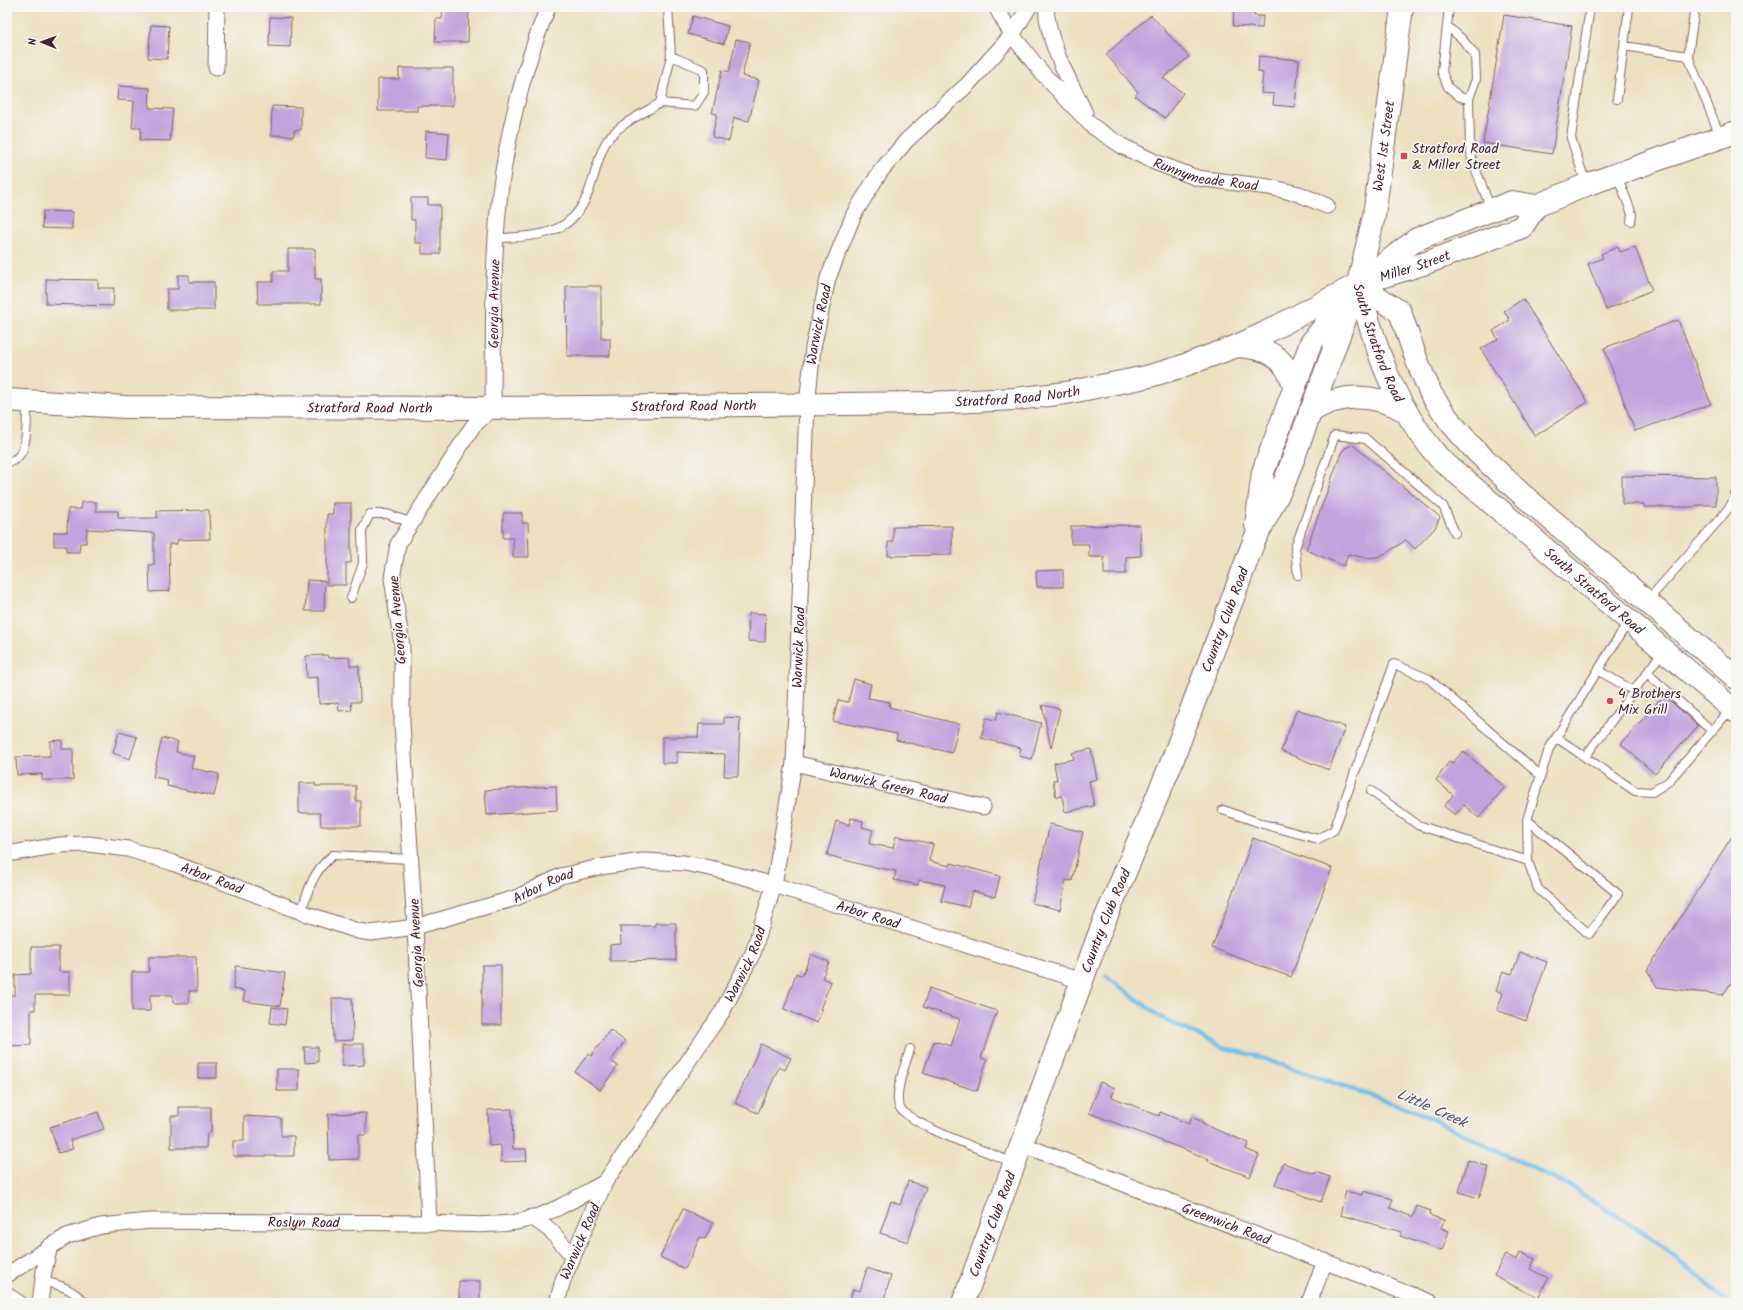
<svg xmlns="http://www.w3.org/2000/svg" width="1743" height="1310" viewBox="0 0 1743 1310" font-family="Kalam,sans-serif">
  <rect width="100%" height="100%" fill="#f6f6f2"/>
  <filter id="ink" filterUnits="userSpaceOnUse"><feTurbulence type="fractalNoise" baseFrequency=".025" numOctaves="2"/><feDisplacementMap in="SourceGraphic" scale="8" xChannelSelector="R" yChannelSelector="G"/><feConvolveMatrix kernelMatrix="1 2 1 2 8 2 1 2 1" color-interpolation-filters="sRGB"/></filter>
  <filter id="wash" filterUnits="userSpaceOnUse"><feTurbulence type="fractalNoise" baseFrequency=".012" numOctaves="4" result="noise"/><feDisplacementMap in="SourceGraphic" scale="16" xChannelSelector="R" yChannelSelector="G"/><feGaussianBlur stdDeviation="0.9" result="paint"/><feColorMatrix in="noise" values="0 0 0 0 0 0 0 0 0 0 0 0 0 0 0 0 0 1.4 0 .05"/><feComposite in="paint" operator="in"/></filter>
  <g filter="url(#wash)">
    <rect width="100%" height="100%" fill="#ece0c0"/>
    <g fill="none" stroke-linecap="round" stroke-linejoin="round">
      <!-- stream -->
      <path stroke="#6fbfea" stroke-width="4.5" d="M 1106,976 L 1162,1018 L 1222,1047 L 1256,1056 L 1416,1111 L 1568,1185 L 1659,1243 L 1728,1303"/>
    </g>
    <g id="blocks">
      <!-- building -->
      <path fill="#c1a4dd" d="M 443,7 L 469,7 L 468,42 L 435,42 L 436,19 L 442,19 Z
        M 1234,7 L 1255,8 L 1254,16 L 1263,16 L 1262,28 L 1233,26 Z
        M 1151,15 L 1189,57 L 1163,78 L 1183,93 L 1165,118 L 1135,96 L 1138,92 L 1106,54 Z
        M 1504,15 L 1572,26 L 1552,154 L 1483,143 Z
        M 693,16 L 728,26 L 724,44 L 688,34 Z
        M 270,17 L 291,18 L 290,47 L 269,46 Z
        M 151,25 L 169,26 L 167,59 L 148,58 Z
        M 736,39 L 750,42 L 742,76 L 759,80 L 749,121 L 734,118 L 729,141 L 712,137 L 717,114 L 712,113 L 722,70 L 729,72 Z
        M 1259,56 L 1299,60 L 1295,107 L 1273,105 L 1274,94 L 1261,93 L 1263,73 L 1258,72 Z
        M 399,68 L 453,68 L 453,106 L 417,106 L 417,111 L 378,111 L 378,79 L 399,79 Z
        M 118,86 L 150,88 L 149,108 L 173,109 L 170,141 L 140,140 L 141,128 L 132,128 L 134,101 L 117,100 Z
        M 272,106 L 301,107 L 301,130 L 294,130 L 294,136 L 271,135 Z
        M 426,131 L 449,133 L 447,160 L 425,158 Z
        M 411,198 L 428,198 L 428,205 L 440,205 L 440,254 L 422,254 L 422,243 L 415,243 L 415,220 L 411,220 Z
        M 43,211 L 72,212 L 72,229 L 42,228 Z
        M 1618,247 L 1620,252 L 1635,247 L 1652,290 L 1606,310 L 1588,264 L 1603,258 L 1601,254 Z
        M 288,249 L 315,249 L 315,279 L 321,279 L 321,304 L 258,304 L 257,282 L 273,282 L 273,271 L 288,271 Z
        M 178,275 L 189,275 L 189,282 L 214,282 L 214,310 L 167,310 L 167,289 L 178,289 Z
        M 46,279 L 98,280 L 98,288 L 114,288 L 113,306 L 46,304 Z
        M 566,286 L 601,286 L 601,338 L 610,338 L 610,356 L 567,356 Z
        M 1523,299 L 1588,402 L 1535,436 L 1481,349 L 1498,339 L 1493,331 L 1510,320 L 1504,311 Z
        M 1678,320 L 1711,404 L 1635,431 L 1604,348 Z
        M 1353,445 L 1440,517 L 1435,528 L 1415,549 L 1406,540 L 1388,552 L 1377,557 L 1366,558 L 1348,554 L 1344,566 L 1306,550 L 1341,453 L 1345,448 Z
        M 1622,476 L 1716,477 L 1716,505 L 1696,505 L 1696,507 L 1644,507 L 1644,504 L 1622,504 Z
        M 81,502 L 96,502 L 96,511 L 118,511 L 118,518 L 157,518 L 157,511 L 209,510 L 210,539 L 177,540 L 177,544 L 169,544 L 170,591 L 150,592 L 149,565 L 154,565 L 154,533 L 87,529 L 86,543 L 80,543 L 79,552 L 66,552 L 66,546 L 54,546 L 54,532 L 67,532 L 68,509 L 81,509 Z
        M 333,503 L 351,503 L 351,563 L 346,563 L 346,585 L 327,585 L 327,514 L 333,514 Z
        M 503,513 L 522,513 L 522,523 L 528,523 L 529,557 L 513,557 L 513,538 L 503,538 Z
        M 1140,525 L 1141,556 L 1126,557 L 1126,574 L 1104,574 L 1104,557 L 1089,557 L 1089,544 L 1071,544 L 1071,526 Z
        M 952,526 L 952,555 L 888,556 L 888,542 L 893,542 L 893,527 Z
        M 1063,570 L 1063,587 L 1037,587 L 1036,571 Z
        M 307,580 L 325,581 L 324,611 L 305,611 Z
        M 749,613 L 766,614 L 765,642 L 748,641 Z
        M 327,655 L 328,658 L 349,657 L 350,666 L 359,666 L 360,702 L 351,702 L 352,710 L 339,711 L 338,703 L 319,704 L 318,677 L 307,678 L 306,656 Z
        M 854,679 L 871,684 L 868,698 L 890,702 L 889,707 L 959,724 L 952,753 L 896,740 L 897,734 L 833,721 L 838,700 L 848,702 Z
        M 1664,695 L 1698,726 L 1655,774 L 1621,744 Z
        M 1042,705 L 1060,709 L 1051,748 Z
        M 1297,709 L 1345,727 L 1329,770 L 1281,751 Z
        M 998,712 L 1041,723 L 1032,759 L 1019,756 L 1021,748 L 981,738 L 986,718 L 996,720 Z
        M 724,717 L 740,718 L 738,776 L 724,776 L 725,754 L 677,752 L 677,763 L 662,763 L 662,737 L 698,737 L 699,724 L 724,724 Z
        M 119,732 L 137,737 L 130,759 L 113,753 Z
        M 162,738 L 178,742 L 176,752 L 194,756 L 191,768 L 219,774 L 214,796 L 167,786 L 168,780 L 153,777 Z
        M 62,740 L 62,749 L 73,749 L 73,780 L 42,780 L 42,774 L 17,775 L 16,757 L 50,756 L 50,741 Z
        M 1091,749 L 1097,779 L 1089,781 L 1094,806 L 1065,812 L 1062,796 L 1056,797 L 1053,780 L 1057,780 L 1054,763 L 1074,759 L 1072,753 Z
        M 1463,751 L 1505,787 L 1479,818 L 1464,805 L 1455,815 L 1444,806 L 1453,795 L 1436,780 L 1449,762 L 1452,764 Z
        M 299,783 L 315,783 L 315,786 L 356,786 L 356,801 L 361,801 L 361,826 L 321,826 L 320,813 L 299,813 Z
        M 556,786 L 557,810 L 487,815 L 485,790 Z
        M 851,818 L 863,821 L 862,827 L 873,830 L 869,844 L 893,848 L 896,836 L 933,844 L 929,861 L 950,866 L 951,863 L 1000,876 L 995,897 L 972,891 L 968,907 L 941,901 L 945,885 L 919,880 L 918,885 L 894,880 L 896,871 L 863,865 L 827,855 L 836,821 L 849,825 Z
        M 1050,824 L 1083,832 L 1072,881 L 1066,880 L 1060,910 L 1032,903 Z
        M 1736,830 L 1736,975 L 1723,995 L 1657,987 L 1647,970 Z
        M 1253,838 L 1332,868 L 1291,977 L 1212,948 Z
        M 655,923 L 676,923 L 676,960 L 610,961 L 610,945 L 621,944 L 620,926 L 655,926 Z
        M 31,947 L 59,947 L 59,972 L 70,972 L 70,995 L 35,995 L 35,1010 L 31,1010 L 31,1045 L 7,1046 L 7,995 L 15,995 L 15,975 L 31,974 Z
        M 1520,952 L 1547,962 L 1526,1021 L 1497,1010 L 1503,993 L 1496,991 L 1503,971 L 1512,974 Z
        M 811,954 L 829,962 L 822,978 L 831,982 L 820,1009 L 822,1010 L 817,1023 L 784,1009 L 796,973 L 802,976 Z
        M 149,957 L 196,957 L 197,991 L 189,991 L 189,1003 L 173,1003 L 173,995 L 150,995 L 150,1011 L 132,1011 L 132,972 L 149,972 Z
        M 482,965 L 501,965 L 501,1025 L 482,1025 Z
        M 236,966 L 285,973 L 280,1006 L 243,1001 L 245,991 L 233,989 Z
        M 929,988 L 997,1011 L 981,1058 L 987,1060 L 977,1091 L 923,1073 L 934,1041 L 951,1046 L 960,1019 L 923,1007 Z
        M 332,998 L 352,998 L 353,1040 L 333,1041 Z
        M 272,1007 L 287,1009 L 285,1025 L 270,1023 Z
        M 610,1030 L 625,1041 L 611,1061 L 618,1066 L 600,1090 L 575,1072 L 588,1054 L 591,1056 Z
        M 342,1044 L 364,1044 L 364,1065 L 342,1066 Z
        M 761,1044 L 791,1058 L 785,1070 L 779,1067 L 758,1113 L 735,1103 Z
        M 304,1047 L 318,1047 L 318,1062 L 305,1063 Z
        M 198,1063 L 217,1063 L 217,1078 L 198,1078 Z
        M 277,1069 L 299,1069 L 299,1091 L 277,1091 Z
        M 1100,1082 L 1115,1088 L 1112,1097 L 1159,1116 L 1160,1112 L 1189,1124 L 1192,1117 L 1203,1122 L 1202,1124 L 1249,1143 L 1246,1149 L 1259,1155 L 1250,1177 L 1208,1161 L 1209,1159 L 1089,1113 Z
        M 179,1107 L 211,1107 L 211,1132 L 207,1133 L 206,1148 L 171,1148 L 171,1116 L 179,1116 Z
        M 512,1109 L 513,1149 L 526,1149 L 527,1161 L 501,1162 L 501,1145 L 489,1146 L 488,1110 Z
        M 98,1112 L 104,1129 L 70,1140 L 73,1149 L 58,1153 L 50,1127 Z
        M 366,1113 L 366,1135 L 358,1135 L 358,1159 L 329,1160 L 328,1114 Z
        M 244,1116 L 281,1118 L 281,1136 L 294,1136 L 294,1156 L 233,1156 L 233,1141 L 244,1141 Z
        M 1468,1160 L 1489,1167 L 1479,1198 L 1459,1192 Z
        M 1283,1163 L 1315,1174 L 1316,1172 L 1330,1177 L 1321,1202 L 1275,1185 Z
        M 908,1181 L 926,1187 L 908,1242 L 880,1233 L 891,1201 L 900,1205 Z
        M 1346,1191 L 1362,1195 L 1363,1191 L 1393,1199 L 1390,1208 L 1413,1217 L 1417,1206 L 1431,1211 L 1429,1215 L 1444,1220 L 1441,1228 L 1449,1231 L 1442,1251 L 1400,1236 L 1402,1232 L 1340,1215 Z
        M 683,1209 L 713,1223 L 705,1239 L 700,1237 L 685,1269 L 660,1257 Z
        M 1520,1252 L 1535,1259 L 1530,1269 L 1548,1278 L 1538,1298 L 1494,1276 L 1505,1254 L 1517,1260 Z
        M 867,1268 L 891,1276 L 884,1299 L 889,1301 L 888,1303 L 849,1303 L 853,1289 L 860,1291 Z
        M 459,1281 L 480,1281 L 480,1303 L 459,1303 Z"/>
    </g>
  </g>
  <g filter="url(#ink)">
    <use href="#blocks" fill-opacity="0" stroke="#83635f" stroke-width="1"/>
    <g fill="none" stroke-linecap="round" stroke-linejoin="round">
      <!-- lane casing -->
      <g stroke="#83635f" stroke-width="10">
        <path id="lane" d="M 1449,7 L 1442,72 L 1448,87 L 1460,97 L 1469,99
          M 1695,7 L 1688,56 L 1720,136
          M 1447,26 L 1462,39 L 1475,55 L 1476,79 L 1469,99 L 1470,146 L 1472,160 L 1491,209
          M 1624,46 L 1629,7
          M 1617,99 L 1624,46 L 1688,56
          M 660,103 L 695,106 L 704,92 L 704,70 L 671,56
          M 1617,175 L 1632,214 L 1631,221
          M 1586,184 L 1571,138 L 1590,7
          M 497,238 C 529,237 565,237 583,204 C 594,186 595,163 605,144 C 613,127 644,113 660,103 L 671,56 L 668,7
          M 7,462 C 31,460 26,420 27,402
          M 1298,575 L 1295,548 L 1335,435 L 1366,439 L 1443,506 L 1455,533
          M 351,598 L 363,563 L 362,530 L 370,514 L 387,514 L 412,523
          M 1648,600 L 1720,519 L 1731,505 L 1736,493
          M 1599,671 L 1634,691
          M 1647,673 L 1712,731
          M 1557,738 L 1635,791 L 1652,792 L 1668,782 L 1731,709
          M 1585,757 L 1663,651
          M 1371,791 L 1418,825 L 1528,861 L 1538,889 L 1589,934 L 1618,894 L 1527,820 L 1528,861
          M 1223,810 L 1263,824 L 1318,839 L 1334,830 L 1394,664 L 1429,679 L 1540,775
          M 1527,820 L 1549,749 L 1628,622
          M 301,912 C 309,889 312,872 333,855 L 411,859
          M 910,1049 C 906,1063 894,1092 899,1106 C 906,1124 993,1154 1014,1163
          M 42,1281 C 61,1285 72,1289 86,1303"/>
      </g>
      <!-- street casing -->
      <g stroke="#83635f" stroke-width="17">
        <g id="street">
          <path id="s1" d="M 996,7 L 1012,35 L 1043,74 L 1092,126 L 1122,146 L 1157,163 L 1197,178 L 1269,187 L 1299,194 L 1327,206"/>
          <path d="M 1046,7 C 1048,45 1069,79 1085,113"/>
          <path d="M 216,68 L 217,7"/>
          <path id="s2" d="M 794,763 L 983,807"/>
          <path id="s3" d="M 7,854 L 60,845 L 88,844 L 128,849 L 173,863 L 307,914 L 358,931 L 371,933 L 415,927 L 516,898 L 561,876 L 600,867 L 643,861 L 684,863 L 715,869 L 774,885 L 1082,981"/>
          <path id="s4" d="M 1021,1144 L 1432,1303"/>
          <path d="M 532,1217 L 551,1231 L 573,1256"/>
          <path id="s5" d="M 429,1223 L 415,927 L 402,723 L 402,646 L 392,578 L 398,544 L 473,426 L 493,408 C 494,329 491,249 503,171 C 512,115 527,59 548,7"/>
          <path id="s6" d="M 7,1275 L 67,1236 L 101,1226 L 150,1221 L 429,1223 C 456,1224 496,1227 521,1221 C 552,1214 578,1197 605,1182"/>
          <path d="M 7,1295 L 19,1303"/>
          <path d="M 40,1303 L 44,1271 L 50,1246"/>
          <path id="s7" d="M 557,1303 L 563,1280 L 605,1182 L 722,1012 L 753,953 L 774,885 L 794,763 L 807,405 L 813,348 L 828,278 L 854,214 L 880,172 L 907,140 L 968,84 L 1012,35 L 1029,7"/>
          <path d="M 1309,1303 L 1325,1261"/>
        </g>
      </g>
      <!-- secondary casing -->
      <g stroke="#83635f" stroke-width="24">
        <g id="secondary">
          <path id="s8" d="M 1371,280 L 1426,263 L 1522,227 L 1536,206"/>
          <path id="s9" d="M 1358,284 C 1377,353 1392,402 1439,458 L 1736,712"/>
          <path d="M 1358,284 L 1400,312 L 1417,361 L 1431,394 L 1451,423 L 1474,449 L 1517,490 L 1736,678"/>
          <path d="M 1237,346 C 1268,348 1284,355 1295,387"/>
          <path id="s10" d="M 7,400 L 125,407 L 493,408 L 930,403 L 1015,399 L 1066,393 L 1146,377 L 1177,368 L 1237,346 L 1263,334 L 1358,284 L 1417,239 L 1512,202 L 1536,206 L 1586,185 L 1736,132"/>
          <path d="M 1310,412 C 1339,393 1374,393 1403,410"/>
          <path d="M 1256,525 L 1263,472 L 1311,343 L 1346,299"/>
          <path id="s11" d="M 963,1303 L 1101,929 L 1171,764 L 1254,541 L 1285,481 L 1358,284 L 1374,216 L 1402,7"/>
        </g>
      </g>
      <!-- lane -->
      <use href="#lane" stroke="#fff" stroke-width="8"/>
      <!-- street -->
      <use href="#street" stroke="#fff" stroke-width="15"/>
      <!-- secondary -->
      <use href="#secondary" stroke="#fff" stroke-width="22"/>
    </g>
  </g>
  <!-- markers -->
  <g fill="#d1495b" stroke="#f6f6f2" stroke-width="1.5">
    <rect x="1400" y="152" width="8" height="8" rx="2"/>
    <circle cx="1610" cy="701" r="4"/>
  </g>
  <g text-anchor="middle" stroke-width="3.5" stroke-linejoin="round" paint-order="stroke">
    <!-- street labels -->
    <g font-size="14" fill="#4a1f2b" stroke="#f6f6f2">
      <text dy="5" stroke="none"><textPath href="#s11" startOffset="1234">West 1st Street</textPath></text>
      <text dy="5" stroke="none"><textPath href="#s1" startOffset="279">Runnymeade Road</textPath></text>
      <text dy="5" stroke="none"><textPath href="#s8" startOffset="46">Miller Street</textPath></text>
      <text dy="5" stroke="none"><textPath href="#s5" startOffset="952">Georgia Avenue</textPath></text>
      <text dy="5" stroke="none"><textPath href="#s7" startOffset="1038">Warwick Road</textPath></text>
      <text dy="5" stroke="none"><textPath href="#s9" startOffset="62">South Stratford Road</textPath></text>
      <text dy="5" stroke="none"><textPath href="#s10" startOffset="1011">Stratford Road North</textPath></text>
      <text dy="5" stroke="none"><textPath href="#s10" startOffset="687">Stratford Road North</textPath></text>
      <text dy="5" stroke="none"><textPath href="#s10" startOffset="363">Stratford Road North</textPath></text>
      <text dy="5" stroke="none"><textPath href="#s9" startOffset="398">South Stratford Road</textPath></text>
      <text dy="5" stroke="none"><textPath href="#s11" startOffset="732">Country Club Road</textPath></text>
      <text transform="translate(397 620) rotate(-95)" y="5">Georgia Avenue</text>
      <text dy="5" stroke="none"><textPath href="#s7" startOffset="714">Warwick Road</textPath></text>
      <text dy="5" stroke="none"><textPath href="#s2" startOffset="97">Warwick Green Road</textPath></text>
      <text dy="5" stroke="none"><textPath href="#s3" startOffset="211">Arbor Road</textPath></text>
      <text dy="5" stroke="none"><textPath href="#s3" startOffset="559">Arbor Road</textPath></text>
      <text dy="5" stroke="none"><textPath href="#s3" startOffset="895">Arbor Road</textPath></text>
      <text dy="5" stroke="none"><textPath href="#s11" startOffset="408">Country Club Road</textPath></text>
      <text transform="translate(416 943) rotate(-93)" y="5">Georgia Avenue</text>
      <text dy="5" stroke="none"><textPath href="#s7" startOffset="390">Warwick Road</textPath></text>
      <text dy="5" stroke="none"><textPath href="#s6" startOffset="310">Roslyn Road</textPath></text>
      <text dy="5" stroke="none"><textPath href="#s4" startOffset="220">Greenwich Road</textPath></text>
      <text dy="5" stroke="none"><textPath href="#s11" startOffset="84">Country Club Road</textPath></text>
      <text dy="5" stroke="none"><textPath href="#s7" startOffset="66">Warwick Road</textPath></text>
    </g>
    <!-- poi labels -->
    <g font-size="14" fill="#4a1f2b" stroke="#f6f6f2" text-anchor="start">
      <text x="1412" y="153">Stratford Road<tspan x="1412" dy="16">&amp; Miller Street</tspan></text>
      <text x="1618" y="698">4 Brothers<tspan x="1618" dy="16">Mix Grill</tspan></text>
    </g>
    <!-- water labels -->
    <g font-size="15" font-style="italic" fill="#554f64" stroke="#f6f6f2">
      <text transform="translate(1432 1108) rotate(24)" y="5">Little Creek</text>
    </g>
  </g>
  <!-- margin -->
  <rect width="1743" height="1310" fill="none" stroke="#f6f6f2" stroke-width="24"/>
  <!-- north arrow -->
  <g transform="translate(42 42) rotate(271)" stroke="#f6f6f2" stroke-width="3" paint-order="stroke">
  <path d="M0-3L7 15L0 10L-7 15Z" fill="#4a1f2b"/>
  <text y="-6" font-size="11" font-weight="bold" text-anchor="middle" fill="#4a1f2b">N</text>
  </g>
</svg>
